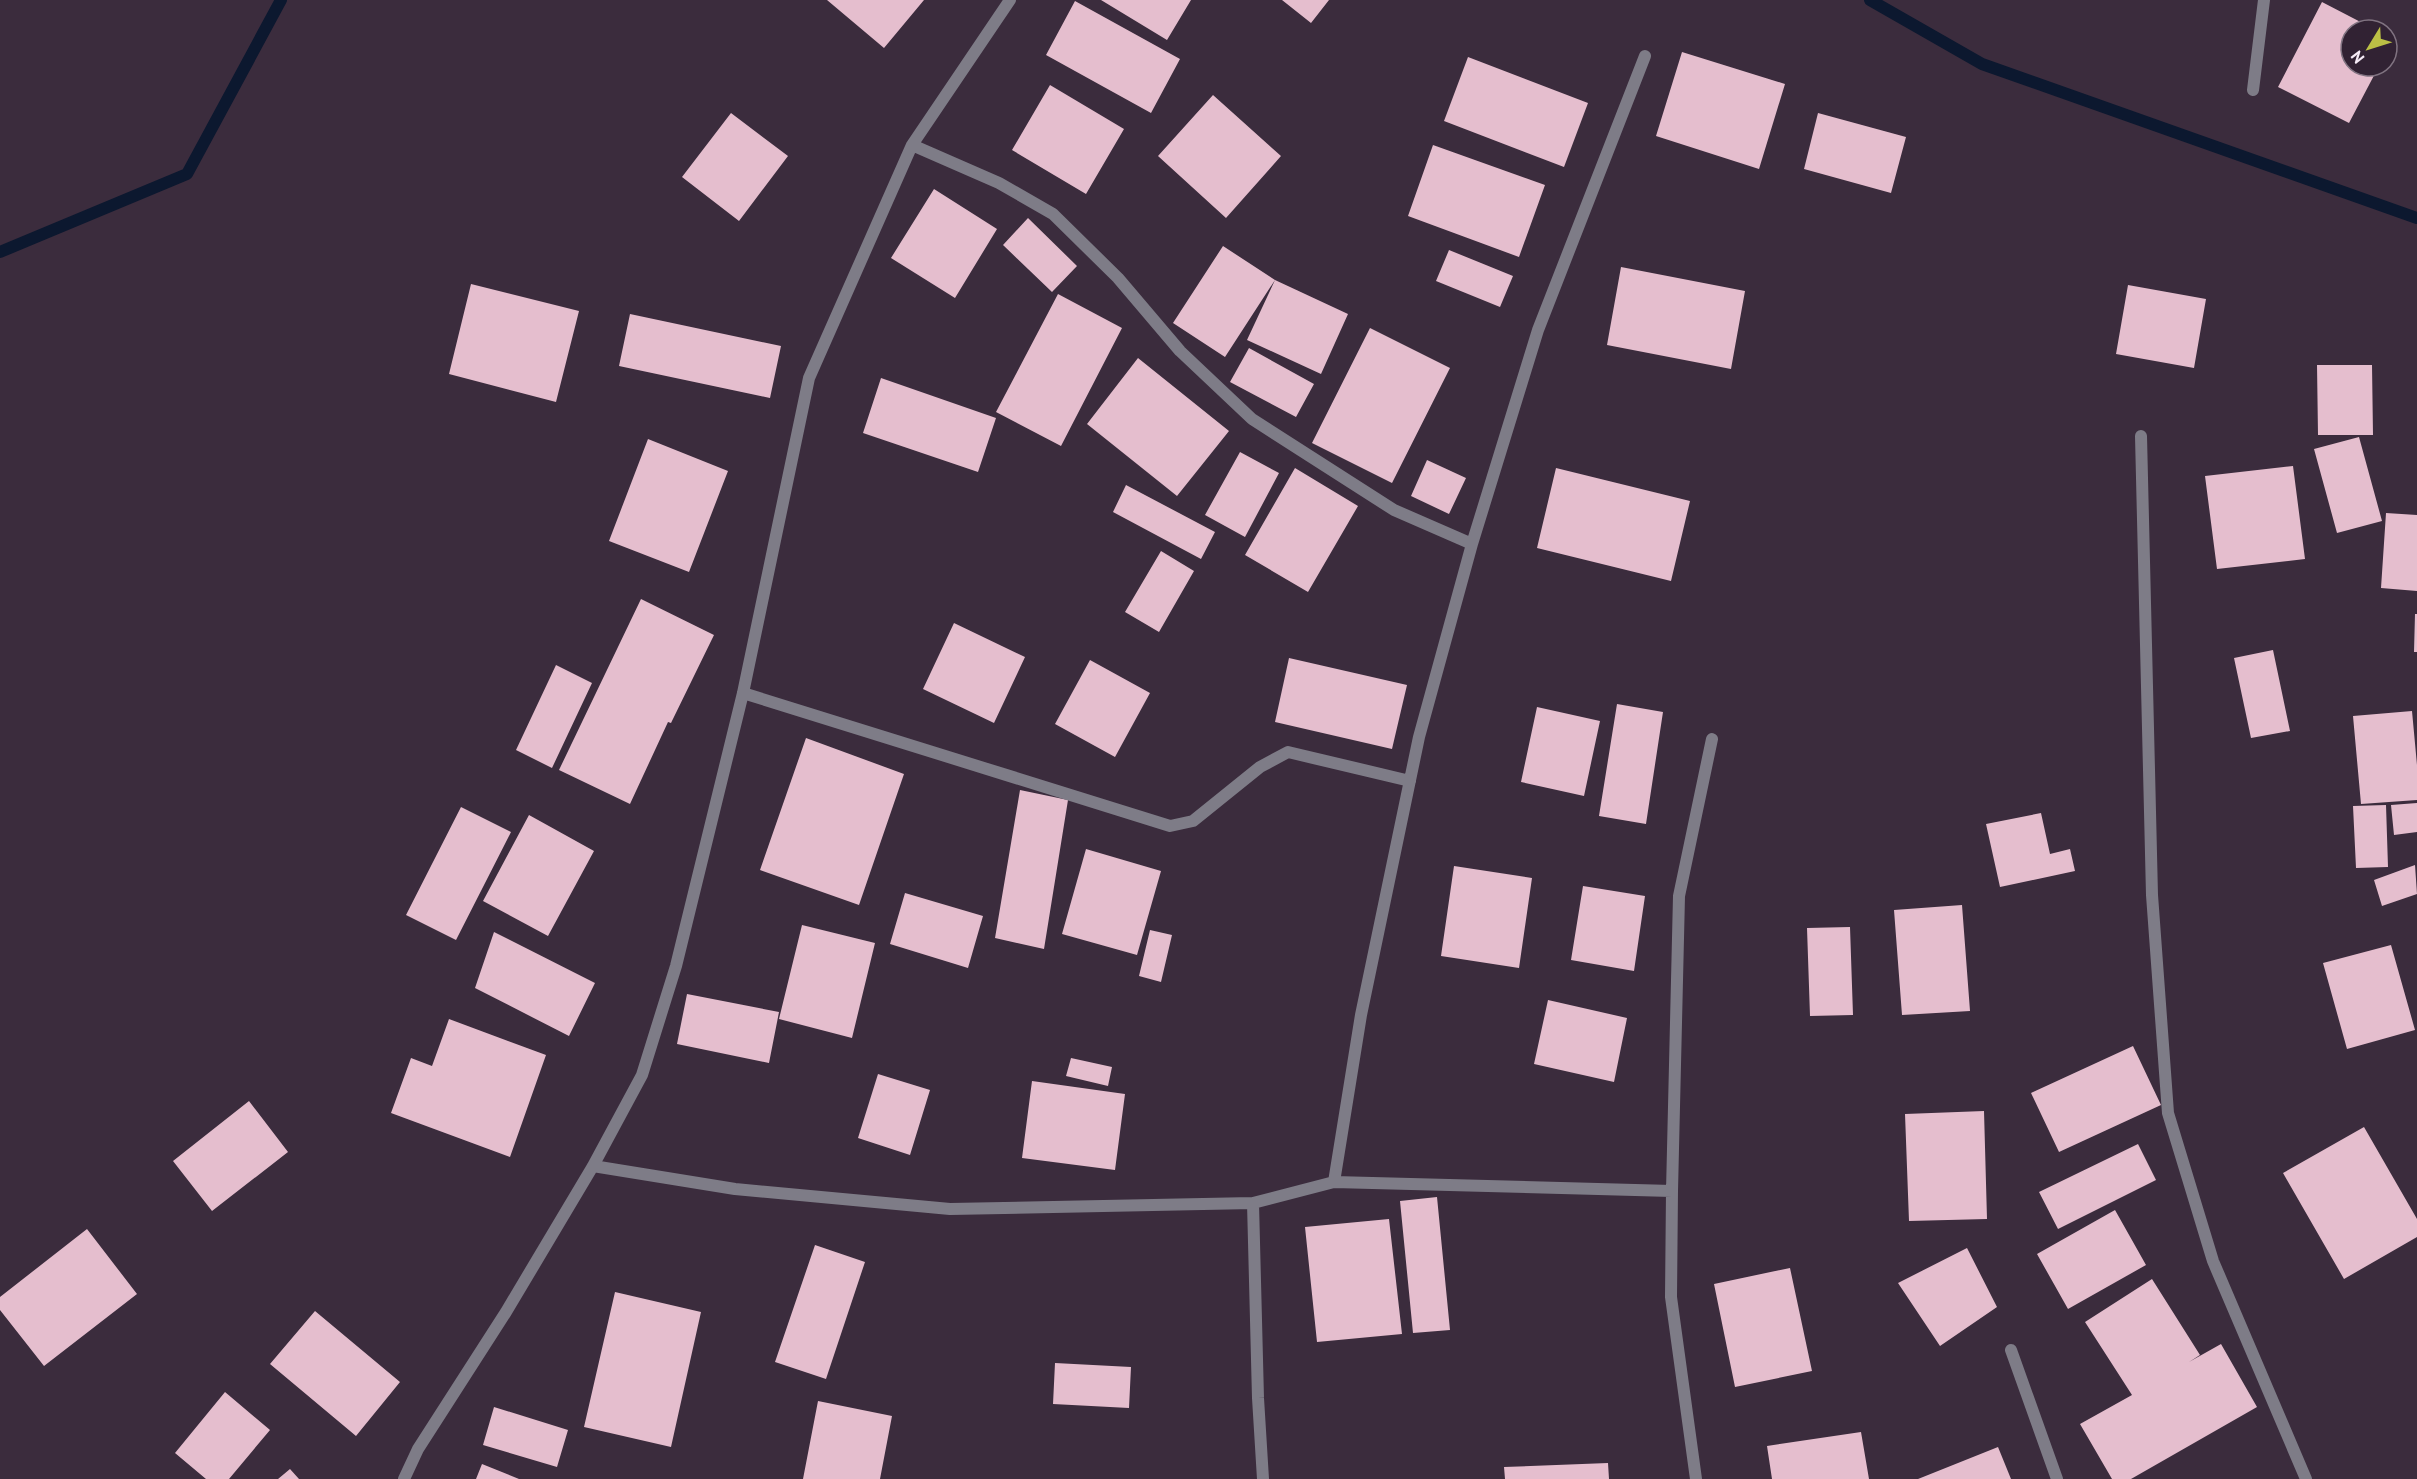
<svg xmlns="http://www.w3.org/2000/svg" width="2417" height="1479" viewBox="0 0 2417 1479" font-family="'PT Sans',sans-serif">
  <rect width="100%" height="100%" fill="#3b2c3d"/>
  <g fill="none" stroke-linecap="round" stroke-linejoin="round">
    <!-- stream -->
    <path stroke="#0c182f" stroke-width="12" d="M 1870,0 L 1982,64 L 2417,218
      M 0,252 L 187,174 L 281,0"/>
  </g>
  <!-- building -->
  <path fill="#e5bece" d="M 827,0 L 924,0 L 884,48 Z
    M 1101,0 L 1191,0 L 1167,40 Z
    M 1282,0 L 1329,0 L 1311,23 Z
    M 1075,1 L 1180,59 L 1151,113 L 1046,55 Z
    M 2322,2 L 2376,30 L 2351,30 L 2351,66 L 2379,66 L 2349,123 L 2278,87 Z
    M 2387,36 L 2393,39 L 2387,50 Z
    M 1682,52 L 1785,84 L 1759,169 L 1656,136 Z
    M 1468,57 L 1588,103 L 1564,167 L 1444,121 Z
    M 1050,85 L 1124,129 L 1086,194 L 1012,150 Z
    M 1213,95 L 1281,156 L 1226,218 L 1158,156 Z
    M 731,113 L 788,156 L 739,221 L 682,177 Z
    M 1818,113 L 1906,137 L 1891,193 L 1804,169 Z
    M 1433,145 L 1545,185 L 1519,257 L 1408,216 Z
    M 934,189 L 997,229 L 955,298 L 891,258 Z
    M 1028,218 L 1077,266 L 1052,292 L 1003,245 Z
    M 1223,246 L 1275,280 L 1348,314 L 1321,374 L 1247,340 L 1275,280 L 1225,357 L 1173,323 Z
    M 1449,250 L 1513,276 L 1500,307 L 1436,281 Z
    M 1621,267 L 1745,291 L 1731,369 L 1607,345 Z
    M 471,284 L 579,311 L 556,402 L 449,374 Z
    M 2128,285 L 2206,299 L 2194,368 L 2116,354 Z
    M 1058,294 L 1122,328 L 1061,446 L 996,412 Z
    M 630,314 L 781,346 L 770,398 L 619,366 Z
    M 1370,328 L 1450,368 L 1392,483 L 1312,443 Z
    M 1249,348 L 1314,384 L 1296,417 L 1230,382 Z
    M 1138,358 L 1229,431 L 1177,496 L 1087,424 Z
    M 2317,365 L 2372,365 L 2373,435 L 2318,435 Z
    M 881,378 L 996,418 L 978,472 L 863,433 Z
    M 2359,437 L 2382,521 L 2337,533 L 2314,449 Z
    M 648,439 L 728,471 L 689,572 L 609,541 Z
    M 1240,452 L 1279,473 L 1245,537 L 1205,515 Z
    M 1427,460 L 1466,478 L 1449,514 L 1411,496 Z
    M 2293,466 L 2305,559 L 2217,569 L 2205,476 Z
    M 1295,468 L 1358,506 L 1308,592 L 1245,555 Z
    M 1556,468 L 1690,501 L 1671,581 L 1537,548 Z
    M 1126,485 L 1215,532 L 1201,559 L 1113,512 Z
    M 2386,513 L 2417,515 L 2417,591 L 2381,588 Z
    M 1161,551 L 1194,571 L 1159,632 L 1125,612 Z
    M 641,599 L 714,635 L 671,723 L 668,722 L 630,804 L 559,770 Z
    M 2415,614 L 2417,614 L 2417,652 L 2414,652 Z
    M 954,623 L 1025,657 L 994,723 L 923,689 Z
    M 2273,650 L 2290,731 L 2251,738 L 2234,658 Z
    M 1289,658 L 1407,685 L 1392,749 L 1275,722 Z
    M 1090,660 L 1150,693 L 1115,757 L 1055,724 Z
    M 556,665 L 592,683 L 552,768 L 516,750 Z
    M 1617,704 L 1663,712 L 1646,824 L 1599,816 Z
    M 1537,707 L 1600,721 L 1584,796 L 1521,782 Z
    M 2412,711 L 2417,765 L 2417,800 L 2361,804 L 2353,716 Z
    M 806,738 L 904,774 L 859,905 L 760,870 Z
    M 1020,790 L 1068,800 L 1044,949 L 995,938 Z
    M 2417,803 L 2417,832 L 2394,835 L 2391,805 Z
    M 2386,805 L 2388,867 L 2356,868 L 2353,806 Z
    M 461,807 L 511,832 L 456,940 L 406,915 Z
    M 2041,813 L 2050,854 L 2070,849 L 2075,871 L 2000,887 L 1986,824 Z
    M 529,815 L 594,851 L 548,936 L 483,901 Z
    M 1086,849 L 1161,871 L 1137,955 L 1062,934 Z
    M 2415,865 L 2417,894 L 2382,906 L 2374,880 Z
    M 1454,866 L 1532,878 L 1519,968 L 1441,956 Z
    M 1583,886 L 1645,896 L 1634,971 L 1571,960 Z
    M 905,893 L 983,916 L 968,968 L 890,944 Z
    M 1962,905 L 1970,1011 L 1902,1015 L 1894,910 Z
    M 802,925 L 875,943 L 852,1038 L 779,1019 Z
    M 1850,927 L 1853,1015 L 1810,1016 L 1807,928 Z
    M 1150,930 L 1172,935 L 1161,982 L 1139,976 Z
    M 494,932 L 595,983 L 569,1036 L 475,988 Z
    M 2391,945 L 2415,1030 L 2347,1049 L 2323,963 Z
    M 687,994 L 779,1012 L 769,1063 L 677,1044 Z
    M 1548,1000 L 1627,1018 L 1614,1082 L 1534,1064 Z
    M 449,1019 L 546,1055 L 510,1157 L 391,1113 L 411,1058 L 432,1066 Z
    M 2133,1046 L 2161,1105 L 2059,1152 L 2031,1093 Z
    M 1071,1058 L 1112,1067 L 1108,1086 L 1066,1076 Z
    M 878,1074 L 930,1090 L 910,1155 L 858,1138 Z
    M 1032,1081 L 1125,1094 L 1115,1170 L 1022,1158 Z
    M 249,1101 L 288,1152 L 212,1211 L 173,1161 Z
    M 1984,1111 L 1987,1219 L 1909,1221 L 1905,1114 Z
    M 2364,1127 L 2417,1219 L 2417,1237 L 2344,1279 L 2283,1173 Z
    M 2138,1144 L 2156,1180 L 2058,1229 L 2039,1192 Z
    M 1437,1197 L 1450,1330 L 1413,1333 L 1400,1201 Z
    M 2115,1210 L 2146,1265 L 2068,1309 L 2037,1254 Z
    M 1389,1219 L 1402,1334 L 1317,1342 L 1305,1227 Z
    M 87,1229 L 137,1294 L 44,1366 L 0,1310 L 0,1297 Z
    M 815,1245 L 865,1262 L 826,1379 L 775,1362 Z
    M 1967,1248 L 1997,1307 L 1940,1346 L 1898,1283 Z
    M 1790,1268 L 1812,1371 L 1735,1387 L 1714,1284 Z
    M 2152,1279 L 2200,1355 L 2189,1362 L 2221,1344 L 2257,1407 L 2131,1479 L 2112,1479 L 2080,1424 L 2132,1395 L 2085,1322 Z
    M 615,1292 L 701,1312 L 671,1447 L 584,1427 Z
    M 315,1311 L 400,1382 L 356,1436 L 270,1364 Z
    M 1055,1363 L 1131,1367 L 1129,1408 L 1053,1404 Z
    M 225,1392 L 270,1430 L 229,1479 L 206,1479 L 175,1453 Z
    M 818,1401 L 892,1416 L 880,1479 L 803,1479 Z
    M 494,1407 L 568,1430 L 557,1467 L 483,1445 Z
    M 1861,1432 L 1869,1479 L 1772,1479 L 1767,1446 Z
    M 1998,1447 L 2011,1479 L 1918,1479 Z
    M 1608,1463 L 1609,1479 L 1505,1479 L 1504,1467 Z
    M 482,1464 L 519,1479 L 476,1479 Z
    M 290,1469 L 299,1479 L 278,1479 Z"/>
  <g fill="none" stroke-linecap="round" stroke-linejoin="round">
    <!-- street -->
    <path stroke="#7e7c87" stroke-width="12" d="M 2253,90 L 2264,0
      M 912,145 L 999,183 L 1053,214 L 1118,278 L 1180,351 L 1252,419 L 1394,510 L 1472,544 L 1419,737 L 1361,1015 L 1334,1182 L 1253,1203
      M 2141,436 L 2152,895 L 2168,1113 L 2213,1261 L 2306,1479
      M 1472,544 L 1538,330 L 1645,56
      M 743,693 L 1170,826 L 1193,821 L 1260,767 L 1288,752 L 1410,781
      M 593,1166 L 735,1189 L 950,1209 L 1253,1203 L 1258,1398 L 1263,1479
      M 1334,1182 L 1672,1191
      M 2011,1350 L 2057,1479
      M 404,1479 L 418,1449 L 506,1312 L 593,1166 L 642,1075 L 676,966 L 743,693 L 809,378 L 912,145 L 1010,0
      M 1696,1479 L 1671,1297 L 1672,1191 L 1679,896 L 1712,739"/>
  </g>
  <!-- north arrow -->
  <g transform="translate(2369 48) rotate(232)"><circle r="28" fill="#312233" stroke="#807381" stroke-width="1.5"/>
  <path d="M0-4.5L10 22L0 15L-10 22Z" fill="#bbc045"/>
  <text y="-9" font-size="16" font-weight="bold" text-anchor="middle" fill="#f6ecf7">N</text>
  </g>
</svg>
